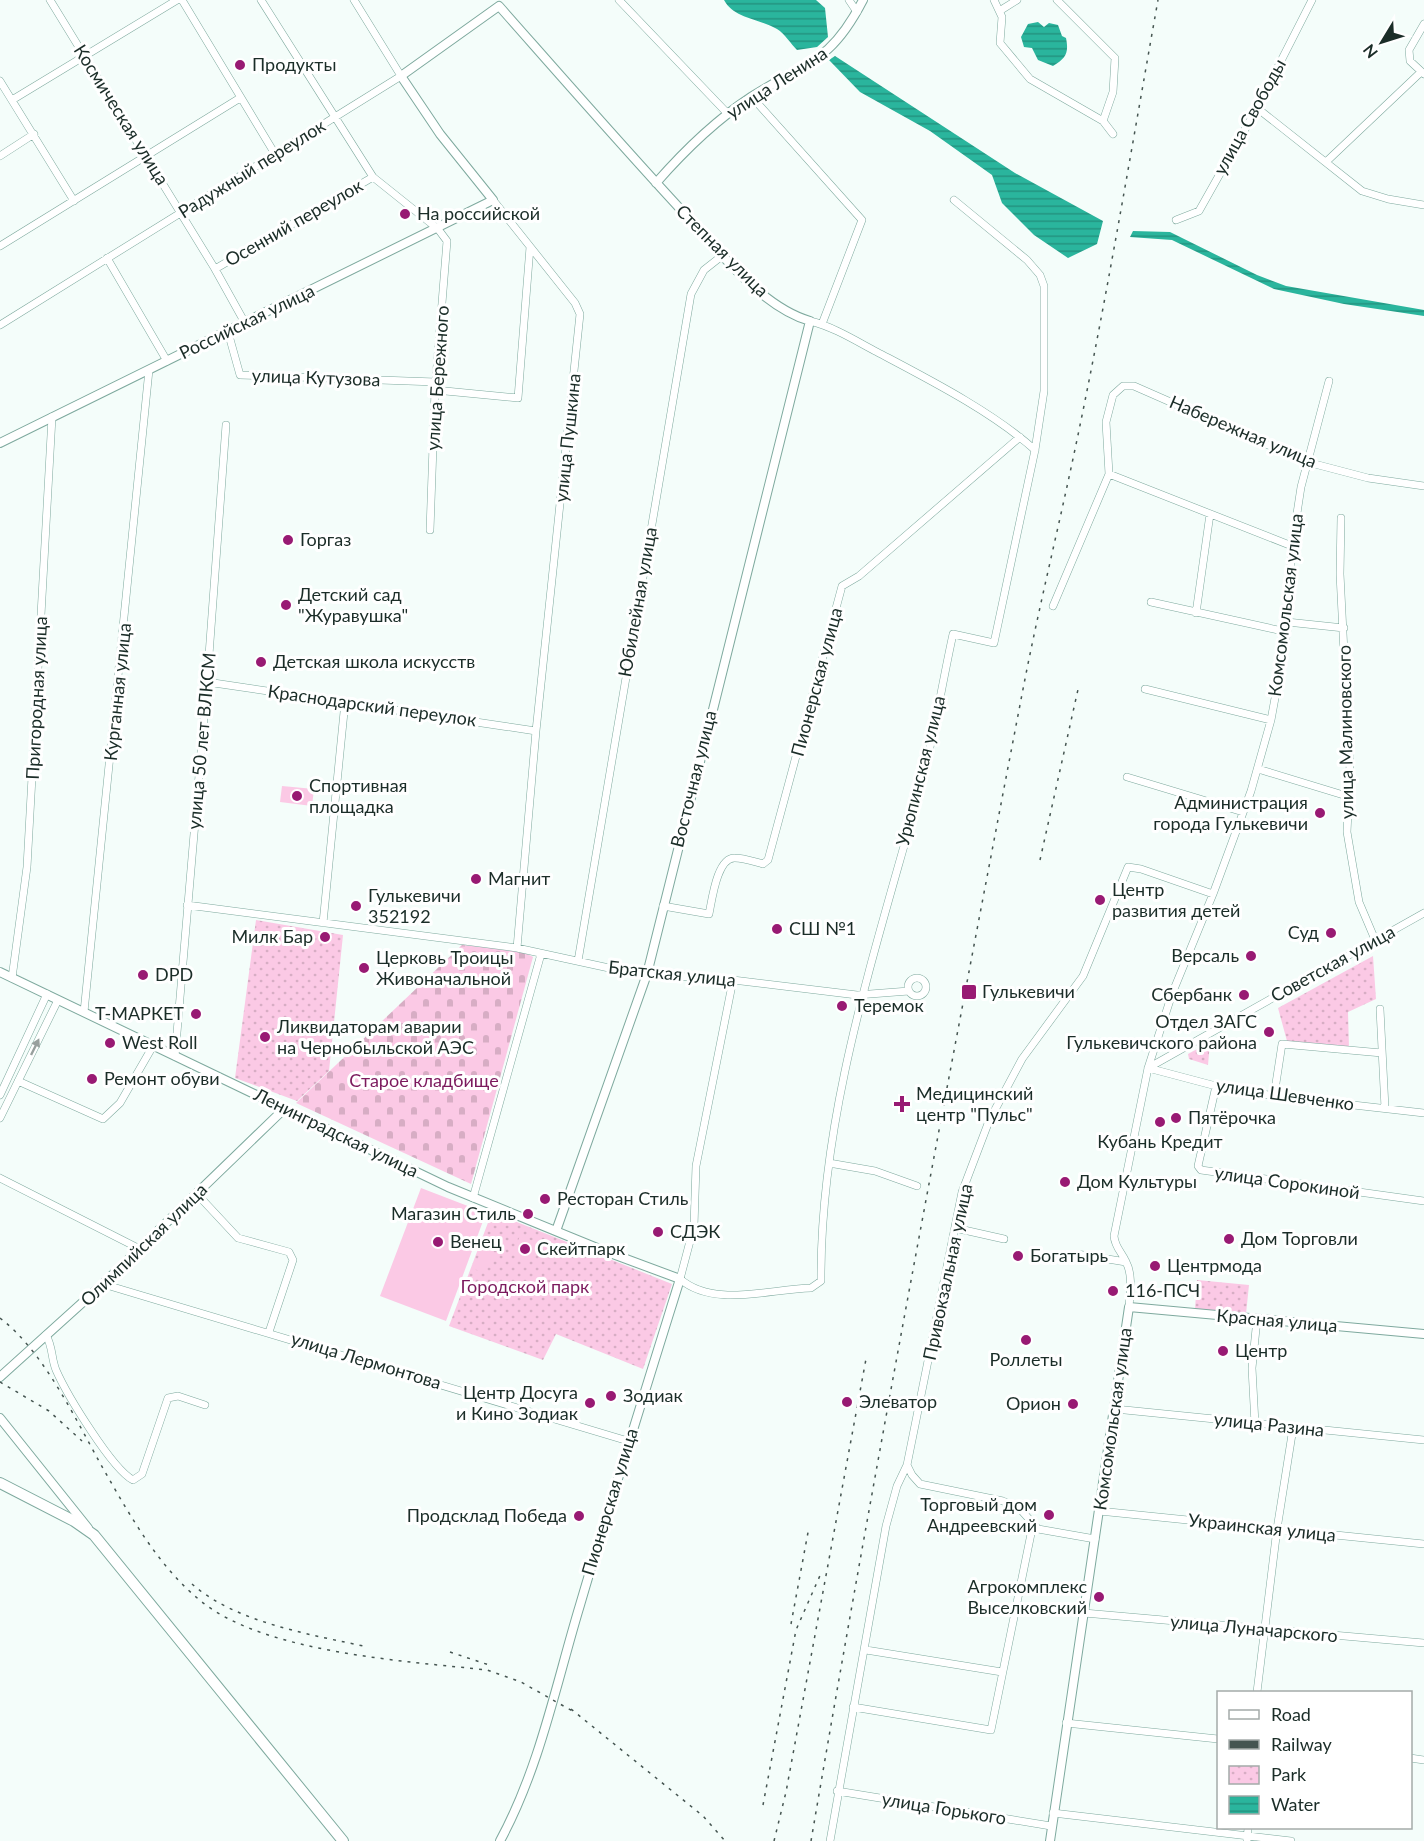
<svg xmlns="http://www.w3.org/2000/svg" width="1424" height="1841" viewBox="0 0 1424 1841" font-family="Lato,sans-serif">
  <defs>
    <pattern id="cemetery-stones" width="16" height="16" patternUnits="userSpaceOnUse" patternTransform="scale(1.5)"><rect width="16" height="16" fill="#fbc9e5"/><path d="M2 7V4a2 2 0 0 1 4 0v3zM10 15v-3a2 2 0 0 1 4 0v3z" fill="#d7adc4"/></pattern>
    <pattern id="park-dots" width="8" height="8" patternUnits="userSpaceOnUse" patternTransform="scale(1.5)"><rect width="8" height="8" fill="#fbc9e5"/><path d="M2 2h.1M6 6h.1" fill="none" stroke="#d7adc4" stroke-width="1.8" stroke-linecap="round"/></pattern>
    <pattern id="water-rules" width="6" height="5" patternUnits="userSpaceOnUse" patternTransform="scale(1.5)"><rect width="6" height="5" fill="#2ab59d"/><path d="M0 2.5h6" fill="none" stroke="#239480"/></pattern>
  </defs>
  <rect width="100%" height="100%" fill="#f4fdfa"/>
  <!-- cemetery -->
  <path fill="url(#cemetery-stones)" d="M 462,945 L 522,951 L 533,957 L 471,1184 L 296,1103 Z"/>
  <!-- park -->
  <path fill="url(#park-dots)" d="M 256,920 L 343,935 L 329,1071 L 297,1101 L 235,1078 Z
    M 1373,956 L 1376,999 L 1348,1012 L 1349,1048 L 1287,1041 L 1278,1008 Z
    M 1210,1042 L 1208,1065 L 1189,1059 L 1188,1054 Z
    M 492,1212 L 672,1284 L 643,1369 L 556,1334 L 543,1360 L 449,1326 Z
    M 1197,1280 L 1249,1285 L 1246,1314 L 1195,1309 Z"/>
  <!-- pitch -->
  <path fill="#fbc9e5" d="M 282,786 L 314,789 L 312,806 L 280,802 Z
    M 421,1188 L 486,1213 L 446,1321 L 380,1296 Z
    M 520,1236 L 538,1243 L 530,1261 L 512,1254 Z
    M 484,1243 L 495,1247 L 485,1273 L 474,1269 Z"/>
  <!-- water -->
  <path fill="url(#water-rules)" d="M 724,0 L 816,0 L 825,8 L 828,37 L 817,47 L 797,50 C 791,44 785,34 777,29 C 761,19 734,19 724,0 Z
    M 1038,22 L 1044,27 L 1049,23 L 1058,25 L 1062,36 L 1066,38 C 1069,53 1066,58 1053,66 L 1038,60 L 1032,48 L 1024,47 L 1021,37 L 1028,24 Z
    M 835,56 L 1015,173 L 1103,221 L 1097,244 L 1068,258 L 1034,235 L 1002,203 L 992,175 L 930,131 L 860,92 L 829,60 Z
    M 1133,231 L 1170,232 L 1257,275 L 1286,286 L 1424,310 L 1424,316 L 1344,304 L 1274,289 L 1172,240 L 1130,237 Z"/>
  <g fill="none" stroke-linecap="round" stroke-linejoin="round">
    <!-- minor casing -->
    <g stroke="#7ea99e" stroke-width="8">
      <path id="minor" d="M 50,0 L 215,269 L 245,323
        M 182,0 L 275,154
        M 261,0 L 373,177 L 438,229 L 447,241 L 435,390 L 430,530
        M 619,0 L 728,114
        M 849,0 L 857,12
        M 994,0 L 1002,17 L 1000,43 L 1030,79 L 1103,121 L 1113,134
        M 1057,0 L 1115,58 L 1113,92 L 1103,121
        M 1001,10 L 1017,0
        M 1424,24 L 1409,50 L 1410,61 L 1424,74
        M 0,81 L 74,201
        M 752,97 L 862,220 L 822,324
        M 12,100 L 177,0
        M 1257,108 L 1362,191 L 1388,199 L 1424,205
        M 0,156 L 34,134
        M 1327,161 L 1421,72
        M 493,200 L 575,303 L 580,314 L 536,731 L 517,948
        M 1176,220 L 1199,211 L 1257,108 L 1312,0
        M 0,246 L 240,98
        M 107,258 L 167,361
        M 215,269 L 373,177
        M 810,321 C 834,327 856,341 877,352 C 928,379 993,412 1035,450
        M 0,325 L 401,76 L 354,0
        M 228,332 L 240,375 L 436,382
        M 435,390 L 518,398 L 530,247
        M 1109,474 L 1292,546
        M 1341,518 L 1340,574 L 1350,771 L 1347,832 L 1359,902 L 1376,942
        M 1151,602 L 1287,632
        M 1053,606 L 1109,474 L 1106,422 L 1113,395 L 1123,386 L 1134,386 L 1307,462 L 1368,478 L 1424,486
        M 1196,613 L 1210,514
        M 1287,622 L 1344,628
        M 207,682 L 536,731
        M 1145,689 L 1271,720
        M 1258,769 L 1350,797
        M 1127,777 L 1243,812
        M 187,905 L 517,948 L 632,973 L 733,980 L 857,995 L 909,991
        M 663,906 L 709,914 C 712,900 717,857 735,858 C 744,858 755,862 763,864 L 768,860 L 842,586 L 859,576 L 1020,437
        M 323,923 L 345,702
        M 578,961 L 691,294 L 704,270 L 723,255
        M908 987a9 9 0 1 1 18 0a9 9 0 1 1-18 0Z
        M 12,978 L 27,867 L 52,417
        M 733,980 L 696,1166 L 694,1226 L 680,1279 C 714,1308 769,1289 811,1288 L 821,1281 C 820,1112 877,947 921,785 C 934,736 942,684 953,634 L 994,643 L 1035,450 L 1044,391 L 1044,286 L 1040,275 L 1027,260 L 954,200
        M 1380,1009 L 1385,1108
        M 84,1012 L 149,370
        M 175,1056 L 207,682 L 226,425
        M 1148,1068 L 1424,913
        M 1148,1068 L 1216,1086 L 1274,1096 L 1424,1113
        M 18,1081 L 103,1119 L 120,1103 L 153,1046
        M 1216,1086 L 1198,1166 L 1201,1170 L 1424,1201
        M 0,1095 L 47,994
        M 1274,1096 L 1282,1044 L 1382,1053
        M 0,1118 L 58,1000
        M 829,1163 L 875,1171 L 917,1186
        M 0,1178 L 140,1249
        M 197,1194 L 238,1238 L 289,1252 L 293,1260 L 269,1332
        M 473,1198 L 541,954
        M 955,1228 L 1004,1239
        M 1077,1254 L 1126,1262
        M 103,1284 L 628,1441
        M 1129,1307 C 1130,1293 1133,1275 1126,1262 C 1122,1252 1115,1248 1114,1236 L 1148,1068 L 1172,994 L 1213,894 L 1251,791 L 1271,720 L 1287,632 L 1292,546 L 1301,487 L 1329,381
        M 46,1335 C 53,1347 51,1358 56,1370 C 67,1395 112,1469 133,1480 L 142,1474 L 168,1398 L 178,1396 L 205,1405
        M 1115,1409 L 1424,1440
        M 1255,1424 L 1252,1368 L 1257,1319
        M 1099,1511 L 1424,1544
        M 1095,1539 L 1038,1529 L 1020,1509 L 1003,1501 L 920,1484 L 912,1475 L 907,1465 L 962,1192 L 989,1121 L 1022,1059 L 1083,976 L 1128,867 L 1141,869 L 1213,894
        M 1084,1613 L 1424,1643
        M 866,1650 L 1002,1672
        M 1257,1692 L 1277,1529 L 1293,1428
        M 853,1707 L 991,1730 L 1033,1524
        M 1066,1723 L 1218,1739
        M 1410,1758 L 1424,1760
        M 837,1791 L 1051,1826
        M 1053,1813 L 1291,1841
        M 830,1841 L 886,1526 L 897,1486 L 907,1465
        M 1247,1841 L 1248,1828"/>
    </g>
    <!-- tertiary casing -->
    <g stroke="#7ea99e" stroke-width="10">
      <path id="tertiary" d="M 656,183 C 684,151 716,120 751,97 C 807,61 830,64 863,0
        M 0,443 L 493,200 L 440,134 L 401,76 L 499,6 C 560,75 621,145 684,213 C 718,250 761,307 810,321 L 647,974 L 556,1231
        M 0,972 L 448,1187 L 602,1250 L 680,1279 C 646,1388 612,1496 580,1605 C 556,1684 540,1767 500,1841
        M 0,1377 L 103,1284 L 284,1109
        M 0,1418 L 88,1528
        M 1050,1841 L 1129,1307 L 1424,1334"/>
    </g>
    <!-- secondary casing -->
    <g stroke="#7ea99e" stroke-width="12">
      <path id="secondary" d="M 0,1483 L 74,1521 L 94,1535 L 343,1841"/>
    </g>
    <!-- minor -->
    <use href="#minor" stroke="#fff" stroke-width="7"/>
    <!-- tertiary -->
    <use href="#tertiary" stroke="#fff" stroke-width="8"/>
    <!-- secondary -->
    <use href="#secondary" stroke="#fff" stroke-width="10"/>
    <!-- rail -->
    <path stroke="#455551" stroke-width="1.5" stroke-dasharray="3 6" stroke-linecap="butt" d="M 1040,860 L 1079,685
      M 0,1318 C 43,1351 74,1416 100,1463 C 128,1512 157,1566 202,1602 C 266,1653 405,1661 487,1670 L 521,1682 L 576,1713
      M 0,1382 L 49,1411 L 82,1441
      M 192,1584 C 236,1623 313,1635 368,1647
      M 791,1624 L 809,1527
      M 450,1652 L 489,1665
      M 571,1709 L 703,1816 L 725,1841
      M 763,1805 L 796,1630 L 822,1571
      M 774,1841 L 786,1792 L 866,1359
      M 811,1841 C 877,1454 950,1069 1024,684 C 1039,607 1058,530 1074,454 C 1106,303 1131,151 1158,0"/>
  </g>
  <!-- one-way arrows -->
  <defs><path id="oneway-solid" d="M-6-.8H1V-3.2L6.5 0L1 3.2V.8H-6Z" transform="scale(1.5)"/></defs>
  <use fill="#98a09e" href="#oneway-solid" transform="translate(35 1047) rotate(-64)"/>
  <!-- markers -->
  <g fill="#981a73" stroke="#fff" stroke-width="2">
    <circle cx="240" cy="65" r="6"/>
    <circle cx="405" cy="214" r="6"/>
    <circle cx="288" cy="540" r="6"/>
    <circle cx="286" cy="605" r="6"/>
    <circle cx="261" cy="662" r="6"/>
    <circle cx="297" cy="796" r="6"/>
    <circle cx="1320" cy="813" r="6"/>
    <circle cx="476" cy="879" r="6"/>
    <circle cx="1100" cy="900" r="6"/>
    <circle cx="356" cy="906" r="6"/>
    <circle cx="777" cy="929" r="6"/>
    <circle cx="1331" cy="933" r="6"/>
    <circle cx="325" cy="937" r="6"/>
    <circle cx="1251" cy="956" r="6"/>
    <circle cx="364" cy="968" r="6"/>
    <circle cx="143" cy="975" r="6"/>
    <rect x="961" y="984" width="16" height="16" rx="3"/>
    <circle cx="1244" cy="995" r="6"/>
    <circle cx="842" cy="1006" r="6"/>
    <circle cx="196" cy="1014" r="6"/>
    <circle cx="1269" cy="1032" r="6"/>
    <circle cx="265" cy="1037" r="6"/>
    <circle cx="110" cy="1043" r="6"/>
    <circle cx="92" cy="1079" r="6"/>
    <path d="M899 1095h6v6h6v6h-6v6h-6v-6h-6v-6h6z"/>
    <circle cx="1176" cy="1118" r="6"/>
    <circle cx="1160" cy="1122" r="6"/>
    <circle cx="1065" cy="1182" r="6"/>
    <circle cx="545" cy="1199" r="6"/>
    <circle cx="528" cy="1214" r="6"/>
    <circle cx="658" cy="1232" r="6"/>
    <circle cx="1229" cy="1239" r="6"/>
    <circle cx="438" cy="1242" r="6"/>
    <circle cx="525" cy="1249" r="6"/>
    <circle cx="1018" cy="1256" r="6"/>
    <circle cx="1155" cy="1266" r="6"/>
    <circle cx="1113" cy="1291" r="6"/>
    <circle cx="1026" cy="1340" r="6"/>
    <circle cx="1223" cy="1351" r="6"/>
    <circle cx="611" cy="1396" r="6"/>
    <circle cx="847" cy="1402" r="6"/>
    <circle cx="590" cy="1403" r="6"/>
    <circle cx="1073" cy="1404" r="6"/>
    <circle cx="1049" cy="1515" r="6"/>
    <circle cx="579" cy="1516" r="6"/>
    <circle cx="1099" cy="1597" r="6"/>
  </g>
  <g text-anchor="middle" stroke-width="6" stroke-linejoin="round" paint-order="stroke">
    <!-- poi labels -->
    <g font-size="18" fill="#1b2d28" stroke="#fff" text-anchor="start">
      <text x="252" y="71">Продукты</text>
      <text x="417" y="220">На российской</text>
      <text x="300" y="546">Горгаз</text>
      <text x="298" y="601">Детский сад<tspan x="298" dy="21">"Журавушка"</tspan></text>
      <text x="273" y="668">Детская школа искусств</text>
      <text x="309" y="792">Спортивная<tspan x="309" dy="21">площадка</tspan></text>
      <text x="1308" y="809" text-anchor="end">Администрация<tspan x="1308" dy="21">города Гулькевичи</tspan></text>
      <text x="488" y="885">Магнит</text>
      <text x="1112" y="896">Центр<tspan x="1112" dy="21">развития детей</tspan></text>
      <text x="368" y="902">Гулькевичи<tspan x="368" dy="21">352192</tspan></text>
      <text x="789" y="935">СШ №1</text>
      <text x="1319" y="939" text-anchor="end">Суд</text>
      <text x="313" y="943" text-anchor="end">Милк Бар</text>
      <text x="1239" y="962" text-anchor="end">Версаль</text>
      <text x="376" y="964">Церковь Троицы<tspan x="376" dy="21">Живоначальной</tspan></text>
      <text x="155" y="981">DPD</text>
      <text x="982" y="998">Гулькевичи</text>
      <text x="1232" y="1001" text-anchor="end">Сбербанк</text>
      <text x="854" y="1012">Теремок</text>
      <text x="184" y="1020" text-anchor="end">Т-МАРКЕТ</text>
      <text x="1257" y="1028" text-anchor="end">Отдел ЗАГС<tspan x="1257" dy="21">Гулькевичского района</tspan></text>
      <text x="277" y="1033">Ликвидаторам аварии<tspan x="277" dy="21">на Чернобыльской АЭС</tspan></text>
      <text x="122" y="1049">West Roll</text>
      <text x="104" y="1085">Ремонт обуви</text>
      <text x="916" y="1100">Медицинский<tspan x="916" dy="21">центр "Пульс"</tspan></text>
      <text x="1188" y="1124">Пятёрочка</text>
      <text x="1160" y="1148" text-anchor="middle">Кубань Кредит</text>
      <text x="1077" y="1188">Дом Культуры</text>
      <text x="557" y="1205">Ресторан Стиль</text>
      <text x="516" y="1220" text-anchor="end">Магазин Стиль</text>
      <text x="670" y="1238">СДЭК</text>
      <text x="1241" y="1245">Дом Торговли</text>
      <text x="450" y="1248">Венец</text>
      <text x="537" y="1255">Скейтпарк</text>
      <text x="1030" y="1262">Богатырь</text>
      <text x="1167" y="1272">Центрмода</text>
      <text x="1125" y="1297">116-ПСЧ</text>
      <text x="1235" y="1357">Центр</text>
      <text x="1026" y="1366" text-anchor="middle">Роллеты</text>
      <text x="578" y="1399" text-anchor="end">Центр Досуга<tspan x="578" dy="21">и Кино Зодиак</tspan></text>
      <text x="623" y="1402">Зодиак</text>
      <text x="859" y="1408">Элеватор</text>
      <text x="1061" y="1410" text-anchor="end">Орион</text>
      <text x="1037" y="1511" text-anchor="end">Торговый дом<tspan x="1037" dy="21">Андреевский</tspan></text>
      <text x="567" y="1522" text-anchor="end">Продсклад Победа</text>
      <text x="1087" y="1593" text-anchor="end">Агрокомплекс<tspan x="1087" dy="21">Выселковский</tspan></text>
    </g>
    <!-- street labels -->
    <g font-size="18" fill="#1b2d28" stroke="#fff">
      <text transform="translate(777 83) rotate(-33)" y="6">улица Ленина</text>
      <text transform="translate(121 115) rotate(58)" y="6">Космическая улица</text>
      <text transform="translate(1250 117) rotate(-61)" y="6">улица Свободы</text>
      <text transform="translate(252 169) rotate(-32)" y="6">Радужный переулок</text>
      <text transform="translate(294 223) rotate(-30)" y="6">Осенний переулок</text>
      <text transform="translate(722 251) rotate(45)" y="6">Степная улица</text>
      <text transform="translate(247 322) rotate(-26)" y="6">Российская улица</text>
      <text transform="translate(316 378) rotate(2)" y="6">улица Кутузова</text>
      <text transform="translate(438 378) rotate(-86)" y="6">улица Бережного</text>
      <text transform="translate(1243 432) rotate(23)" y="6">Набережная улица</text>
      <text transform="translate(568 438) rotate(-84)" y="6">улица Пушкина</text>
      <text transform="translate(638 602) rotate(-80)" y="6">Юбилейная улица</text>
      <text transform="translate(1286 605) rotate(-83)" y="6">Комсомольская улица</text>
      <text transform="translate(817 682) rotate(-75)" y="6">Пионерская улица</text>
      <text transform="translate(118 692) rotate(-84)" y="6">Курганная улица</text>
      <text transform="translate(37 698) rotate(-87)" y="6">Пригородная улица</text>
      <text transform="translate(372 706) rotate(8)" y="6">Краснодарский переулок</text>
      <text transform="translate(1346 732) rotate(-91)" y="6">улица Малиновского</text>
      <text transform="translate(202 741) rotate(-85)" y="6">улица 50 лет ВЛКСМ</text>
      <text transform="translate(921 771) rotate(-76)" y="6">Урюпинская улица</text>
      <text transform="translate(694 779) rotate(-76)" y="6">Восточная улица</text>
      <text transform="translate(1333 964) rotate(-29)" y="6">Советская улица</text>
      <text transform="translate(672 974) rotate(6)" y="6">Братская улица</text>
      <text transform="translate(1285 1095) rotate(8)" y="6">улица Шевченко</text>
      <text transform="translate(336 1133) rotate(26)" y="6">Ленинградская улица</text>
      <text transform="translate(1287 1183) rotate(8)" y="6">улица Сорокиной</text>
      <text transform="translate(144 1245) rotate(-44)" y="6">Олимпийская улица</text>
      <text transform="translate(948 1272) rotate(-78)" y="6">Привокзальная улица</text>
      <text transform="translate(1277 1321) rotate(5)" y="6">Красная улица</text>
      <text transform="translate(366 1361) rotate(17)" y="6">улица Лермонтова</text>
      <text transform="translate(1113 1419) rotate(-82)" y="6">Комсомольская улица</text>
      <text transform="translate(1269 1425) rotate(6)" y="6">улица Разина</text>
      <text transform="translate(610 1502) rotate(-73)" y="6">Пионерская улица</text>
      <text transform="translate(1262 1528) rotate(6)" y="6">Украинская улица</text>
      <text transform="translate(1254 1629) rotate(5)" y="6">улица Луначарского</text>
      <text transform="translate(944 1809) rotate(9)" y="6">улица Горького</text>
    </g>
    <!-- park labels -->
    <g font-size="18" fill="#7b195d" stroke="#fff">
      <text x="424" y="1087">Старое кладбище</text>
      <text x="525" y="1293">Городской парк</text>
    </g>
  </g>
  <!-- legend -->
  <rect x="1217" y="1691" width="195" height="138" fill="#ffffff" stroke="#a4aba9" stroke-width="1.5"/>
  <rect x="1229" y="1710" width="30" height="9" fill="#ffffff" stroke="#a4aba9" stroke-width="1.5"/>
  <text x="1271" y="1721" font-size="18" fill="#1b2d28">Road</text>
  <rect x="1229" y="1740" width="30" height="9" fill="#455551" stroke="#a4aba9" stroke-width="1.5"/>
  <text x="1271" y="1751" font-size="18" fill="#1b2d28">Railway</text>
  <rect x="1229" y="1766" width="30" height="18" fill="url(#park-dots)" stroke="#a4aba9" stroke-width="1.5"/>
  <text x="1271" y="1781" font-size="18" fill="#1b2d28">Park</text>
  <rect x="1229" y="1796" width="30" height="18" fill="url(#water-rules)" stroke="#a4aba9" stroke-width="1.5"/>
  <text x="1271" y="1811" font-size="18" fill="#1b2d28">Water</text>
  <!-- north arrow -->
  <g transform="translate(1382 42) rotate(232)" stroke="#ffffff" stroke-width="4.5" paint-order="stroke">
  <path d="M0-4.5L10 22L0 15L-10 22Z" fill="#1b2d28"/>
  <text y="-9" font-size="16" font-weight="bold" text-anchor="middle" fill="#1b2d28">N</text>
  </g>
</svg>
